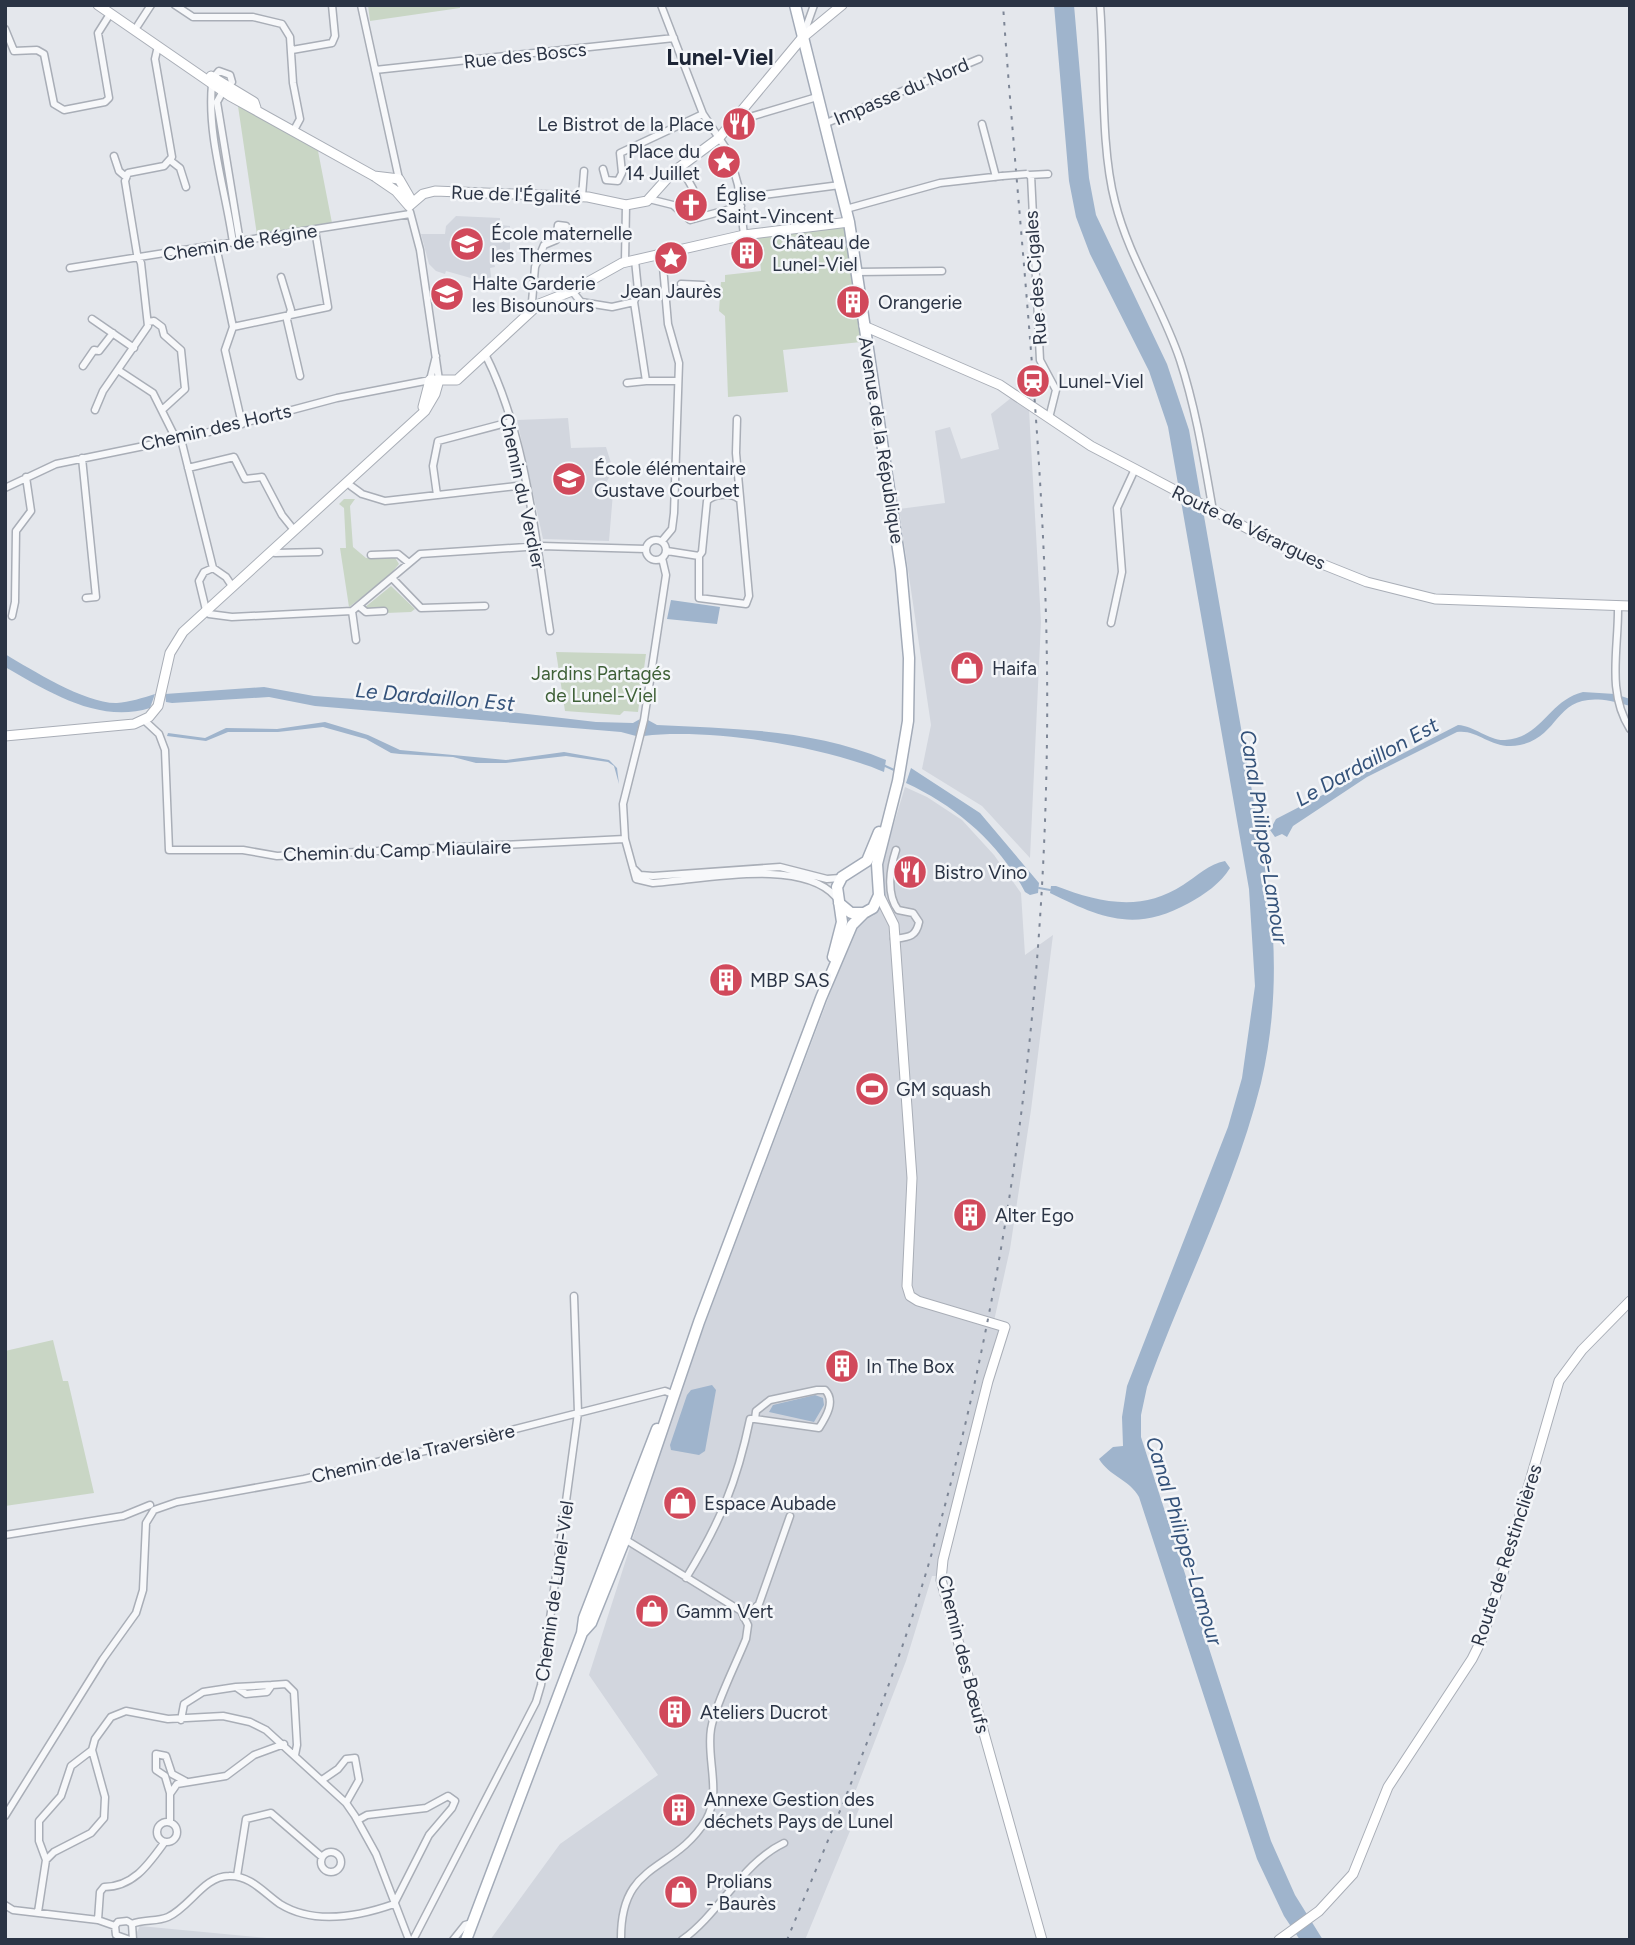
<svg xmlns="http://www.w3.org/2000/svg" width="1635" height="1945" viewBox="0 0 1635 1945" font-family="Figtree,sans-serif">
  <rect width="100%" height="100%" fill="#e4e7ec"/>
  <!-- built -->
  <path fill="#d2d6de" d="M 456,216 L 500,218 L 500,225 L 510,226 L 510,261 L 494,263 L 495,267 L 490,268 L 492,284 L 446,271 L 445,274 L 436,271 L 429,264 L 421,234 L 445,234 L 446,226 Z
    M 1011,398 L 1029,410 L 1041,622 L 1030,858 L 982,806 L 922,769 L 931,725 L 899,509 L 945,503 L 935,431 L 950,427 L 961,459 L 999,449 L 991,414 Z
    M 568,418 L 571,448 L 606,447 L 611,463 L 613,471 L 607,481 L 613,493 L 609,541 L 543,539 L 517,420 Z
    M 905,787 L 927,797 L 962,820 L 994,855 L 1021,893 L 1025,955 L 1053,935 L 1031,1110 L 1010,1249 L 994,1321 L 1000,1330 L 937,1576 L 932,1576 L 906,1661 L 852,1800 L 864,1797 L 805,1940 L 490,1940 L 560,1844 L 658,1775 L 589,1675 L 682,1385 L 856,925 L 863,918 L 873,916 L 885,897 L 881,867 Z
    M 140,1926 L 287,1940 L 138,1940 L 135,1936 Z"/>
  <!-- green -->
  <path fill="#c9d6c5" d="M 368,5 L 460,5 L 460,8 L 370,21 Z
    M 238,106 L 277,125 L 318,151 L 332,223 L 257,235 Z
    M 845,226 L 846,235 L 842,241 L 848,250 L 861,342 L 783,350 L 788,392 L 728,397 L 725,316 L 719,311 L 721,282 L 725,282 L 725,275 L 761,271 L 758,237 Z
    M 344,499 L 355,499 L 350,506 L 353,547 L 366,558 L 394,556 L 399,564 L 387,578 L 349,607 L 340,548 L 346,548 L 344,508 L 339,504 Z
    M 391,586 L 415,609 L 411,612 L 386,613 L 364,608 Z
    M 556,652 L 646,654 L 638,712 L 624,711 L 620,715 L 565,711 Z
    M 53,1340 L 63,1381 L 68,1381 L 94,1493 L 5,1506 L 5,1351 Z"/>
  <!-- water -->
  <path fill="#9fb4cc" d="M 1054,5 L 1074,5 L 1089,178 L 1096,215 L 1167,364 L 1189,430 L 1267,877 C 1277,945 1277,1015 1261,1083 C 1235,1187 1184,1285 1147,1387 L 1141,1415 L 1141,1437 L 1271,1841 L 1295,1895 L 1323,1940 L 1300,1940 L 1284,1916 L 1257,1859 L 1139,1497 C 1130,1480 1109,1476 1099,1459 L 1113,1447 L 1123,1446 L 1122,1417 L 1127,1386 L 1228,1127 L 1242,1078 L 1255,986 L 1249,889 L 1168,427 L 1149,371 L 1090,254 L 1076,217 L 1069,181 Z
    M 671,600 L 720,607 L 717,624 L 667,619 Z
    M 5,654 C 32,670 86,704 117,703 C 129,702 143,698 155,694 L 150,708 C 99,724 49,692 5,667 Z
    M 264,687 L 314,696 L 467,707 L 596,722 L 633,723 L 640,719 L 636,736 L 621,732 L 315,706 L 269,697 L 172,703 L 166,702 L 165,694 Z
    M 1583,692 L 1615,694 L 1630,699 L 1630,706 C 1551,681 1567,735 1520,745 C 1492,751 1479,729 1457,732 L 1367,777 L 1293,826 L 1287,837 L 1282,834 L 1275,837 L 1270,830 L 1276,819 L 1458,725 C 1475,726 1489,741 1505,740 C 1542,738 1549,700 1583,692 Z
    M 648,720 L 657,725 C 735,729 813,729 886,760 L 884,772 C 824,746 709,728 644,736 Z
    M 325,722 L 368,735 L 400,750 L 506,760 L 564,752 L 609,760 L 617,768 L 619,784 L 614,766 L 608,762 L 566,756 L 506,763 L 476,763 L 453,757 L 400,754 L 391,753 L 366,739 L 323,727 L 278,732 L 228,732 L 206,741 L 167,736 L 168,733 L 205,738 L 226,728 L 277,729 Z
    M 911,768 L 980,813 L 1039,883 L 1038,893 L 1030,895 L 1025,892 C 999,843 956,806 906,783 Z
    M 1225,861 L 1230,868 C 1221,883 1204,895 1189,903 C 1135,933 1101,918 1050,893 L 1051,886 L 1056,886 C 1100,903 1142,912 1183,885 C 1197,876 1209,864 1225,861 Z
    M 712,1385 L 716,1390 L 705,1451 L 699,1455 L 671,1450 L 670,1445 L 687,1395 L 691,1390 Z
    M 815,1395 L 823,1398 L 824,1405 L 814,1422 L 769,1412 L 773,1405 Z"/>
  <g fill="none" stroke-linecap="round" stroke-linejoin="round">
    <!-- stream -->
    <path stroke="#9fb4cc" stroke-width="2" d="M 883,765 L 894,770
      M 1039,888 L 1050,890"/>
    <!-- street casing -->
    <g stroke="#a9aeb7" stroke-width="9">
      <path id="street" d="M 175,5 L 193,17 L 253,17 L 282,24 L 290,37 L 293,83 L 300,119 L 294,130
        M 361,5 L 399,179
        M 661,5 L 703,114 L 729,153 L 738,185 L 744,235
        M 1100,5 C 1105,65 1100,145 1115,202 C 1129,258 1162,306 1180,360 C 1196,409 1204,460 1213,511
        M 138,25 L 151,5
        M 5,29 L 14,51 L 37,50 L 44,54 L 54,104 L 64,110 L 105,102 L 109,98 L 98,33 L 110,14
        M 804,33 L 814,5
        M 292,50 L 332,43 L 335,36 L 332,5
        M 375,70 L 674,38
        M 214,77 L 219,71 L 230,75 L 232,82 L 228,87
        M 212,84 C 207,137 226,191 233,243
        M 223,91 L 217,102 L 240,242
        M 733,122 L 817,97
        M 824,124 L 979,59
        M 982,124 L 996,177
        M 114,156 L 119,171 L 126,177
        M 171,161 L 180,168 L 186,187
        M 680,166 L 693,189
        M 603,169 L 606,180 L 618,181 L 622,173 L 620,153 L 703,114
        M 1029,175 L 1048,174
        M 1031,175 L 1040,360 L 1056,390 L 1049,418
        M 582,196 L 584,171
        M 740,198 L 840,185
        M 649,199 L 673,205 L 690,220 L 741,206
        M 846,209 L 940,183 L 1002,176
        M 410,212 L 420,250 L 439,380
        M 216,246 L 233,327 L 225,350 L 242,424
        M 662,255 L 668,324 L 679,363 L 674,513 L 672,529 L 662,541
        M 625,262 L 626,205
        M 70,268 L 410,214
        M 856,272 L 942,271
        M 281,277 L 291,310 L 287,320 L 300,376
        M 681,284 L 703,285 L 703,292
        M 572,291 L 581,302 L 612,307 L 634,302
        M 532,302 L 535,267 L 544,245 L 556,240 L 558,225 L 566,226
        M 634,302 L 646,381 L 678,381
        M 634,302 L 638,290 L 635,260
        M 92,319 L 134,348
        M 148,322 L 154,321 L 162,327 L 164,335 L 181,350 L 185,389 L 162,410
        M 233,327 L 328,307 L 315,230
        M 485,354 C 526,434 536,542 550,631
        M 83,366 L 94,350 L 99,351 L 113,333
        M 118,370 L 153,393 L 176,439
        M 627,383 L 646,381
        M 95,410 L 103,391 L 148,326 L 141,263 L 137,254 L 125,181 L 128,173 L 164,166 L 172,157 L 155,59 L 158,46
        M 181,439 L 213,568 L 226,577 L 232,586
        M 82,458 L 96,597 L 86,598
        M 188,468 L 234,457 L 245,479 L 262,477 L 282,515 L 294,530
        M 351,486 L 362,494 L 385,501 L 525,485
        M 5,488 L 56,464 L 198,435 L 337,398 L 430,380 L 436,356
        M 437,495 L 433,466 L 438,441 L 510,422
        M646 550a10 10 0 1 1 20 0a10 10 0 1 1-20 0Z
        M 667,551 L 699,556
        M 275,553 L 319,552
        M 371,555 L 398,554 L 409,563
        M 699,556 L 699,598 L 746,604 L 749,596 L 736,453 L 737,419
        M 699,556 L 702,552 L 707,501 C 714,494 731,492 739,499
        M 662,558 L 666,575 L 644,720 L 623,804 L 625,839 L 636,879 L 653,883 C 700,880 802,857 836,897
        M 392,578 L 421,608 L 485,606
        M 1618,605 C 1619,648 1606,691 1630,729
        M 360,607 L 366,612 L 384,611
        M 206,610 L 199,581 L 204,572 L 213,568
        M 352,611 L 356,640
        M 209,614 L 232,617 L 352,611 L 420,554 L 541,546 L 646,549
        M 12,616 L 15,602 L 16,531 L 31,511 L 26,477
        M 1111,623 L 1122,572 L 1117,508 L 1135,469
        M 144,720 L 159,734 L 165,750 L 169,850 L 243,850 L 277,856 L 625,839
        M 633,868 L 640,875 L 653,876 L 780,867 L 827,879 L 840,878
        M 894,939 C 909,937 916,937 919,922 L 913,913 L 898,910 C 886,894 890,868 896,850
        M 5,1535 L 123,1516 L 150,1505
        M 686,1578 C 720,1523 737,1482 750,1419 L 755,1419 L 819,1428 C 826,1417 836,1401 825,1390 L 817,1390 L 770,1400 L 756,1411 L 755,1419
        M 744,1618 L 759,1604 L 790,1516
        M 236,1687 L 272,1685
        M 181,1720 L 184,1704 L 203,1692 L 236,1687 L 246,1694 L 267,1692 L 272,1685 L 286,1684 L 294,1692 L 297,1745 L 295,1755
        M 322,1780 L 338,1769 L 346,1759 L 355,1758 L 359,1780 L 346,1803
        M 170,1793 L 165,1776 L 156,1770 L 156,1754 L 166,1756 L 172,1774 L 185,1781
        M 5,1816 L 103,1659 L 136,1613 L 143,1590 L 146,1523 L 154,1510 L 177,1502 L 304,1479 L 472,1440 L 665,1391 L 670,1393
        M157 1832a10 10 0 1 1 20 0a10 10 0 1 1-20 0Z
        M 170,1822 L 170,1794 L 177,1784 L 226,1776 L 254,1755 L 284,1744
        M321 1862a10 10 0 1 1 20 0a10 10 0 1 1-20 0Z
        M 46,1860 L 39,1841 L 39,1821 L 61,1796 L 71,1766 L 92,1750
        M 237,1876 L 246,1819 L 271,1813 L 322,1857
        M 5,1905 L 13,1910 L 98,1920 L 115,1926
        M 38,1912 L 46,1860 L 54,1852 L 91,1833 L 104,1818 L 105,1797 L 92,1750 L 95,1739 L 111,1717 L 126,1711 L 168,1719 L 223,1716 L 250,1722 L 266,1730 L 346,1803 L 355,1816 L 376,1854 L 409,1940
        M 98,1920 L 100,1892 L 104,1887 C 133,1887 148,1865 164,1843
        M 132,1924 C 143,1919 157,1922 168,1917 C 190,1907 204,1876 229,1876 C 250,1875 264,1893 280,1904 C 314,1925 360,1916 394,1904 L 429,1835 L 452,1808 L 455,1801 L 448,1796 L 426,1808 L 367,1815 L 358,1820
        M 130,1940 L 116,1935 L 115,1926 L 118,1922 L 127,1921 L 132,1924 L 133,1940
        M 413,1940 L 536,1702 L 541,1685 L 578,1413 L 574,1296
        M 453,1940 L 465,1925 L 472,1923
        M 621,1940 C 620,1860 673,1874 706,1820 C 722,1793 706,1758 711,1729 C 715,1705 736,1664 746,1639 L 748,1625 L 741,1611 L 623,1538
        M 682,1940 C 720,1913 742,1863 784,1843"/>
    </g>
    <!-- secondary casing -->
    <g stroke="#a9aeb7" stroke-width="11">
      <path id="secondary" d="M 98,5 L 230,96 L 374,176 L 396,191 L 409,206
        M 211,76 L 254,102 L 256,108
        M 374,176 L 399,179 L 410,198 L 409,206
        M 409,206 L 423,194 L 435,191 L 588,197 L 626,205 L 647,201 L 673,172 L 719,138 L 802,38 L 842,5
        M 864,326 L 1000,385 L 1091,446 L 1135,469 L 1292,552 L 1367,582 L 1435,599 L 1630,606
        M 423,407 L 430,380 L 457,380 L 539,304 L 572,291 L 622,263 L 744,235 L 849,222
        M 5,736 L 134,724 L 149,717 L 158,706 L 170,653 L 183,632 L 425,411 L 435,394 L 439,380
        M 879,895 L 894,925 L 912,1178 L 907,1286 L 910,1296 L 918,1301 L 1005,1327 L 988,1381 L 943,1560 L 941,1580 L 1042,1940
        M 1279,1940 L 1319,1911 L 1353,1874 L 1388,1787 L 1472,1659 L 1482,1639 L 1508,1557 L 1559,1381 L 1582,1350 L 1630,1301"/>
    </g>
    <!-- primary casing -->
    <g stroke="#a3abb8" stroke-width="13">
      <path id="primary" d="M 795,5 L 849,222 L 901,569 L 909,658 L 908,721 L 898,781 L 877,864 L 879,895 L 873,908 L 864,913 L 851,913 L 839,903
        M 833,957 L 842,922 L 837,887 L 842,877 L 867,861 L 879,832
        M 582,1633 L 591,1623 L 625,1539 L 699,1322 L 821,998 L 852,925 L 864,913
        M 466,1940 L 582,1633 L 584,1618 L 657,1429"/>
    </g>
    <!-- street -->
    <use href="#street" stroke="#f7f8fa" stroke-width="6"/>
    <!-- secondary -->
    <use href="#secondary" stroke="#fff" stroke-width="9"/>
    <!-- primary -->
    <use href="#primary" stroke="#fff" stroke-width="10"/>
    <!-- rail -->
    <path stroke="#7d8696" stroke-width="2" stroke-dasharray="3.5 7" stroke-linecap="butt" d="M 787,1940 C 842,1806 900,1671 938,1531 C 1009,1274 1044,1004 1047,737 C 1050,493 1020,249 1003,5"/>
    <!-- street-bridge casing -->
    <g stroke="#a9aeb7" stroke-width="9" stroke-linecap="butt">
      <path id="street-bridge" d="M 1002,176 L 1027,174"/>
    </g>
    <!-- street-bridge -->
    <use href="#street-bridge" stroke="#f7f8fa" stroke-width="6"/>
  </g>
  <!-- icons -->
  <defs>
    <g id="restaurant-disc" transform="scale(1.75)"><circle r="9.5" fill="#d1495b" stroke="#f4f6f9"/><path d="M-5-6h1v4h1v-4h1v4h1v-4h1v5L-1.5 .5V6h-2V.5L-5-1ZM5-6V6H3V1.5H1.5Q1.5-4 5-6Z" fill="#fff"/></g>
    <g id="sight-disc" transform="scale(1.75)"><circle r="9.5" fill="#d1495b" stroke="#f4f6f9"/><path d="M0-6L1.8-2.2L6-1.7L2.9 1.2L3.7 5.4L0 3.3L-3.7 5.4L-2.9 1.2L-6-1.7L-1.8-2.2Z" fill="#fff"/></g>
    <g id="church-disc" transform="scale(1.75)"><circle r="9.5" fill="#d1495b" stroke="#f4f6f9"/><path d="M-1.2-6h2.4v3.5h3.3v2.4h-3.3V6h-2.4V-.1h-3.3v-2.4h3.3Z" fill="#fff"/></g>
    <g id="school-disc" transform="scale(1.75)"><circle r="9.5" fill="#d1495b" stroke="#f4f6f9"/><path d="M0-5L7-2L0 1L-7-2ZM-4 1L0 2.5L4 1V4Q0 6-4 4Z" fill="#fff"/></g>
    <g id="building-disc" transform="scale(1.75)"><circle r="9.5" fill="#d1495b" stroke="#f4f6f9"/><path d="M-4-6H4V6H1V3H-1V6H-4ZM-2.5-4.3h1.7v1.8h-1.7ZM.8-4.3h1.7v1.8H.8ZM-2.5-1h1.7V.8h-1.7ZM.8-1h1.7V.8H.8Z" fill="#fff"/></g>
    <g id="station-disc" transform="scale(1.75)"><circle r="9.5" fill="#d1495b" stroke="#f4f6f9"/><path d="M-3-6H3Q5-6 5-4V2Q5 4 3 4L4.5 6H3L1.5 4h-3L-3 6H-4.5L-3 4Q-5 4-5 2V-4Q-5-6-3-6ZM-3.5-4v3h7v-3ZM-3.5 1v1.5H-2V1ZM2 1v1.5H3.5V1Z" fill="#fff"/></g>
    <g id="shop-disc" transform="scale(1.75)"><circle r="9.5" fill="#d1495b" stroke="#f4f6f9"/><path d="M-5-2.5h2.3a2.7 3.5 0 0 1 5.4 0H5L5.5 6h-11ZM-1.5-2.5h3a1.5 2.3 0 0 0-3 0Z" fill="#fff"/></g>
    <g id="stadium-disc" transform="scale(1.75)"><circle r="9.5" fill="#d1495b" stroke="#f4f6f9"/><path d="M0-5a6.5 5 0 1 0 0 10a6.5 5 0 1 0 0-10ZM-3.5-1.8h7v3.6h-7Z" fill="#fff"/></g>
  </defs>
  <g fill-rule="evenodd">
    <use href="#restaurant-disc" x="739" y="124"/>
    <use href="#sight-disc" x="724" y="162"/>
    <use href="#church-disc" x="691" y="205"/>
    <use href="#school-disc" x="467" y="244"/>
    <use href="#building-disc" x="747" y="253"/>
    <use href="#sight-disc" x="671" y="258"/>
    <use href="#school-disc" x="447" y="294"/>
    <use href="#building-disc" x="853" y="302"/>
    <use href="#station-disc" x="1033" y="381"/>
    <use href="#school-disc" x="569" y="479"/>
    <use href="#shop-disc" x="967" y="668"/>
    <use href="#restaurant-disc" x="910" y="872"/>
    <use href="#building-disc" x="726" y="980"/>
    <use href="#stadium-disc" x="872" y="1089"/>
    <use href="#building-disc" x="970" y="1215"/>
    <use href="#building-disc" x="842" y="1366"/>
    <use href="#shop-disc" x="680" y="1503"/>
    <use href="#shop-disc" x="652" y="1611"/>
    <use href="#building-disc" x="675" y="1712"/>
    <use href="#building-disc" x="679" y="1810"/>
    <use href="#shop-disc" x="681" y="1892"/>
  </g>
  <g text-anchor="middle" stroke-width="5" stroke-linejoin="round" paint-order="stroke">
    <!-- street labels -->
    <g font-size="19" fill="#2b3445" stroke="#f4f6f9">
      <text transform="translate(525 55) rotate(-6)" y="7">Rue des Boscs</text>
      <text transform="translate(901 91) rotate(-23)" y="7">Impasse du Nord</text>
      <text transform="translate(516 194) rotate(2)" y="7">Rue de l'Égalité</text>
      <text transform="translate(240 242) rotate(-9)" y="7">Chemin de Régine</text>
      <text transform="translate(1035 278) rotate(-94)" y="7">Rue des Cigales</text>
      <text transform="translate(216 427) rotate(-13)" y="7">Chemin des Horts</text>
      <text transform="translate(882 440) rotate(81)" y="7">Avenue de la République</text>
      <text transform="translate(523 491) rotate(78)" y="7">Chemin du Verdier</text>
      <text transform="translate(1249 527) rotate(26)" y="7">Route de Vérargues</text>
      <text transform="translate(397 850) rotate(-2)" y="7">Chemin du Camp Miaulaire</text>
      <text transform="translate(413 1453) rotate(-13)" y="7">Chemin de la Traversière</text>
      <text transform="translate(1506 1555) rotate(-72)" y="7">Route de Restinclières</text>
      <text transform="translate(554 1591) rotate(-82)" y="7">Chemin de Lunel-Viel</text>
      <text transform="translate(964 1654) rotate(76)" y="7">Chemin des Bœufs</text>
    </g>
    <!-- poi labels -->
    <g font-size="19" fill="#2b3445" stroke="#f4f6f9" text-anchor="start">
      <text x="714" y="131" text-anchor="end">Le Bistrot de la Place</text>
      <text x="700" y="158" text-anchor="end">Place du<tspan x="700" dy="22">14 Juillet</tspan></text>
      <text x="716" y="201">Église<tspan x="716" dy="22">Saint-Vincent</tspan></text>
      <text x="491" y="240">École maternelle<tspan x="491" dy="22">les Thermes</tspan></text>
      <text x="772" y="249">Château de<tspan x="772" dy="22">Lunel-Viel</tspan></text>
      <text x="472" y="290">Halte Garderie<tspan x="472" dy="22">les Bisounours</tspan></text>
      <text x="671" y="298" text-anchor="middle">Jean Jaurès</text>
      <text x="878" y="309">Orangerie</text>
      <text x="1058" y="388">Lunel-Viel</text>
      <text x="594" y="475">École élémentaire<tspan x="594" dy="22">Gustave Courbet</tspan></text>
      <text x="992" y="675">Haifa</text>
      <text x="934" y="879">Bistro Vino</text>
      <text x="750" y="987">MBP SAS</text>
      <text x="896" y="1096">GM squash</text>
      <text x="995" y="1222">Alter Ego</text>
      <text x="866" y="1373">In The Box</text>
      <text x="704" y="1510">Espace Aubade</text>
      <text x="676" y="1618">Gamm Vert</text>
      <text x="700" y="1719">Ateliers Ducrot</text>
      <text x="704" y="1806">Annexe Gestion des<tspan x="704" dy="22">déchets Pays de Lunel</tspan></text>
      <text x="706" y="1888">Prolians<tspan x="706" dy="22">- Baurès</tspan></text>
    </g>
    <!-- park labels -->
    <g font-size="19" fill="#3f6138" stroke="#f4f6f9">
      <text x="601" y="680">Jardins Partagés<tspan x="601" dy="22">de Lunel-Viel</tspan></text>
    </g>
    <!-- water labels -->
    <g font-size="21" font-style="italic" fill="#34527a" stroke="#f4f6f9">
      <text transform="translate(435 697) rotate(5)" y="7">Le Dardaillon Est</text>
      <text transform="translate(1367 762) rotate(-29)" y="7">Le Dardaillon Est</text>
      <text transform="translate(1264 837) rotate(81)" y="7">Canal Philippe-Lamour</text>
      <text transform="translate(1184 1541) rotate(73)" y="7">Canal Philippe-Lamour</text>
    </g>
    <!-- quarter labels -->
    <g font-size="23" font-weight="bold" fill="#1d2536" stroke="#f4f6f9">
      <text x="720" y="65">Lunel-Viel</text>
    </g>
  </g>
  <!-- border -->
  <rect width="1635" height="1945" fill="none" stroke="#2b3445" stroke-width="14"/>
</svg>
